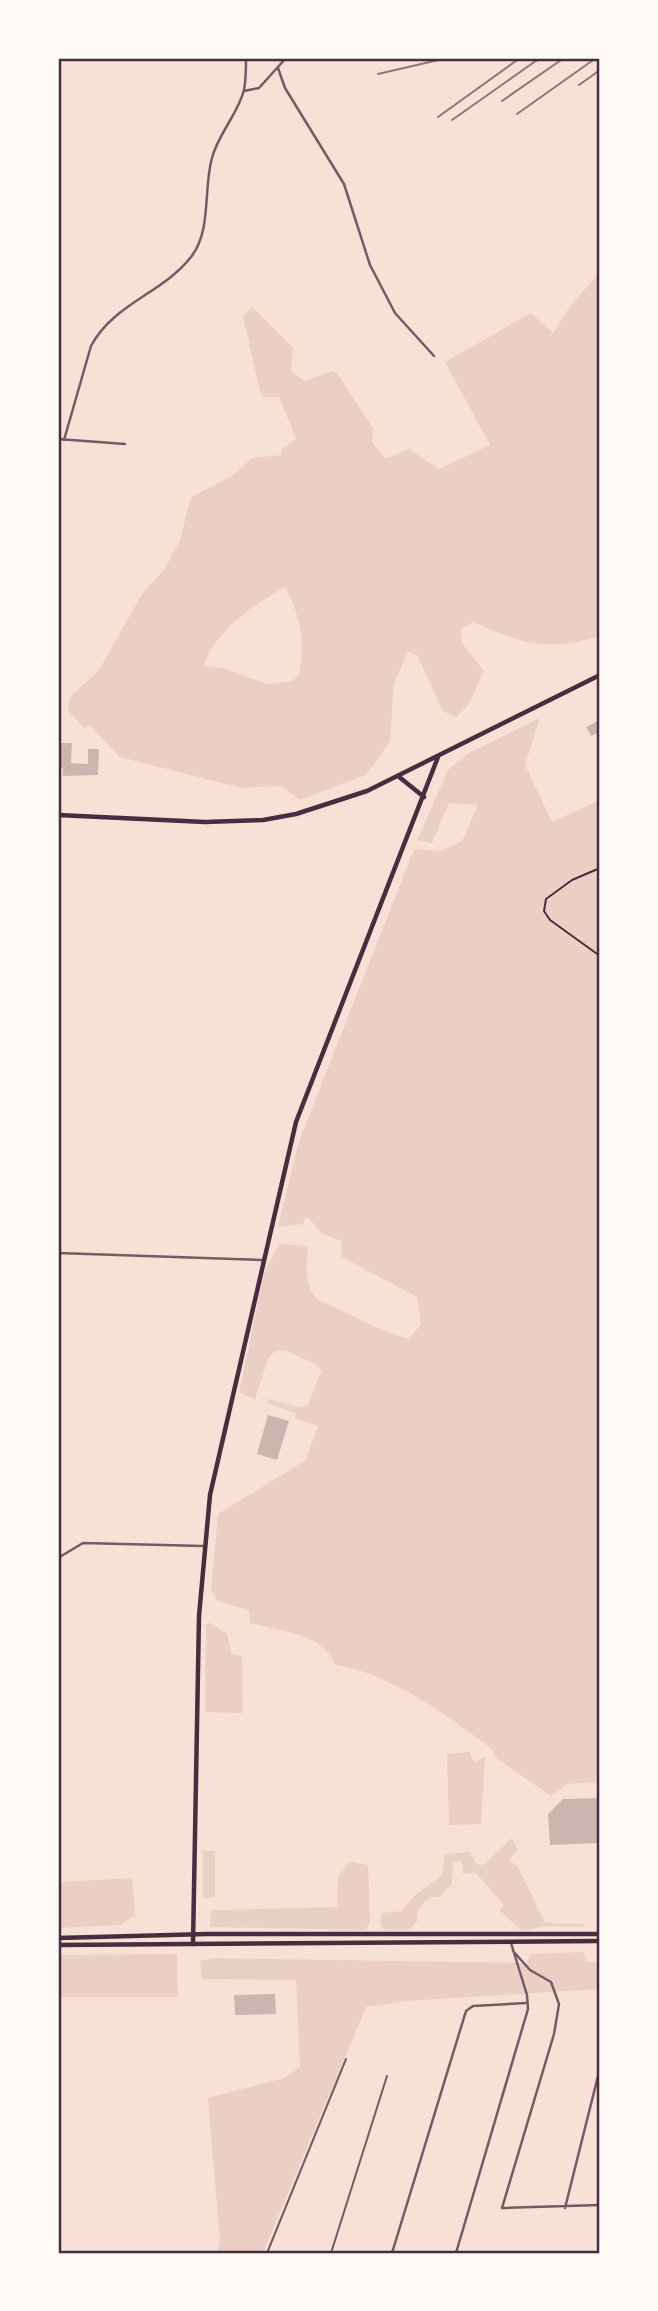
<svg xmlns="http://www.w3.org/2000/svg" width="658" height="2311" viewBox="0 0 658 2311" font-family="'Sofia Sans Condensed',sans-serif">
  <rect width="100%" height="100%" fill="#f7e1d7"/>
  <!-- green -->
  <path fill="#ebcfc5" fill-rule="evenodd" d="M 600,272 L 600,636 C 547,653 521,643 473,622 L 461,629 L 462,643 L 484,671 L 468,705 L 456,717 L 443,711 L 417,655 L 408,652 L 394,683 L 390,742 L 366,775 L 300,800 L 281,786 L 241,788 L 120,757 L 90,726 L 84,728 L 68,711 L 70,697 L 99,670 L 142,594 L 164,570 L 180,540 L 191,497 L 232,476 L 252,458 L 281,455 L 282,449 L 296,439 L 279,397 L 264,397 L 260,392 L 243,316 L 252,307 L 293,348 L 291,371 L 305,381 L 332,371 L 337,373 L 373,428 L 372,442 L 386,459 L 409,449 L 439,469 L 490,445 L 445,362 L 531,313 L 553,333 L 571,305 ZM 285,587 C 301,616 305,642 299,675 L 292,681 L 268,684 L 223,668 L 204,666 C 214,631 255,604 285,587 Z
    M 540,718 L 525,765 L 552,822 L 600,800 L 600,1782 L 567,1784 L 551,1796 L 496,1758 L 492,1749 C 449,1717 389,1672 335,1665 C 325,1634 277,1630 250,1623 L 249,1610 L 217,1601 L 211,1590 L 218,1514 L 306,1460 L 318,1426 L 295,1418 L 296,1413 L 266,1403 L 268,1399 L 299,1407 L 308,1405 L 321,1372 L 319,1366 L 285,1350 L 275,1351 L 268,1359 L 255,1399 L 239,1393 L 264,1273 L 279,1244 L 308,1246 C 307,1266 303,1283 317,1299 L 391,1334 L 409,1339 L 421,1324 L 417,1297 L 342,1257 L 341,1241 L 321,1233 L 309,1218 L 305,1218 L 303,1224 L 278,1227 L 298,1144 L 414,849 L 441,851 L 462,841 L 478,805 L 449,803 L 432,843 L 417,840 L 448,770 L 469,753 Z
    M 211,1623 L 227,1634 L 232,1654 L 242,1656 L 243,1713 L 205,1712 L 206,1624 Z
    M 470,1752 L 474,1762 L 485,1757 L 481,1824 L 449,1825 L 447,1754 Z
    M 512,1838 L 518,1849 L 509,1860 L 518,1867 L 545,1923 L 585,1924 L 583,1927 L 545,1926 L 522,1931 L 499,1910 L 504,1905 L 476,1873 L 463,1874 L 462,1861 L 453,1862 L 452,1884 L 439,1897 L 430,1897 L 418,1909 L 417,1922 L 409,1930 L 385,1930 L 380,1925 L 381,1913 L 402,1911 L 414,1896 L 442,1875 L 445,1854 L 470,1852 L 476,1864 L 483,1865 Z
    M 203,1851 L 215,1851 L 215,1897 L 203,1898 Z
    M 350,1861 L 368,1865 L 370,1921 L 366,1930 L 210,1927 L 211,1910 L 337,1907 L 338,1877 Z
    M 132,1878 L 135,1915 L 121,1925 L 58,1928 L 58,1882 Z
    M 584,1952 L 586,1962 L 600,1962 L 600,1989 L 406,2001 L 366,2007 L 263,2253 L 217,2253 L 220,2240 L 208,2098 L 284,2078 L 300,2067 L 296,1980 L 202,1979 L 200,1961 L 213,1958 L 527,1963 L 530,1954 Z
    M 177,1954 L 178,1997 L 58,1997 L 58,1955 Z"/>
  <!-- building -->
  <path fill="#ccb4b1" d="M 600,720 L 600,732 L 591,736 L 586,727 Z
    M 61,743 L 72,743 L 71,763 L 88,764 L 88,749 L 99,749 L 98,775 L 63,776 L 63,768 L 58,768 Z
    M 268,1415 L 289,1421 L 277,1460 L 257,1454 Z
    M 600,1798 L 600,1843 L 550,1845 L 548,1814 L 563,1799 Z
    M 275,1994 L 276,2014 L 235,2015 L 234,1995 Z"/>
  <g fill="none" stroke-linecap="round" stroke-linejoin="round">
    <!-- path -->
    <path stroke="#4a2c40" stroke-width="2" d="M 600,868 L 572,880 L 546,899 L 544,911 L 550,920 L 600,956"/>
    <!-- service -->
    <path stroke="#755966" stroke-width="2" d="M 267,2253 L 346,2059
      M 331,2253 L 387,2076"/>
    <!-- minor -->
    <path stroke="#755966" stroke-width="2.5" d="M 278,68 L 285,88 L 344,184 L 370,265 L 395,313 L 434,356
      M 244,91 L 259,88 L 286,58
      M 58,439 L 125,444
      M 64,440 L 91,346 C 113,304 163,293 191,257 C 212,230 203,189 212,158 C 218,134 238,114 244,90 C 246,80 246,68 246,58
      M 58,1253 L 262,1260
      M 58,1558 L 83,1543 L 203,1546
      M 513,1951 L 530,1970 L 551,1982 L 559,2004 L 554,2034 L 502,2208 L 600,2205
      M 565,2208 L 600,2068
      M 392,2253 L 466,2011 L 473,2006 L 526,2003
      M 456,2253 L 528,2009 L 527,1995 L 511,1943"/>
    <!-- secondary -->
    <path stroke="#4a2c40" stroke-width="4.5" d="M 398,776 L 424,797
      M 58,815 L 205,822 L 263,820 L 296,814 L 367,791 L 600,675
      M 193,1944 L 199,1616 L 210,1495 L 296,1122 L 438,757"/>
    <!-- primary -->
    <path stroke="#4a2c40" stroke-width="4.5" d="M 58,1938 L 207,1934 L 600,1934
      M 58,1945 L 600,1941"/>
    <!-- rail -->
    <path stroke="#8f747c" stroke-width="2" d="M 378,74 L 447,58
      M 579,85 L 600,70
      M 502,101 L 564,58
      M 517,114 L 596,58
      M 438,117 L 520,58
      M 452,120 L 540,58"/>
  </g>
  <!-- border -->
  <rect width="658" height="2311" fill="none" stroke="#fffaf5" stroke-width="119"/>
  <rect x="60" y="60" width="538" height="2192" fill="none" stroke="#4a2c40" stroke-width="2.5"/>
</svg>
